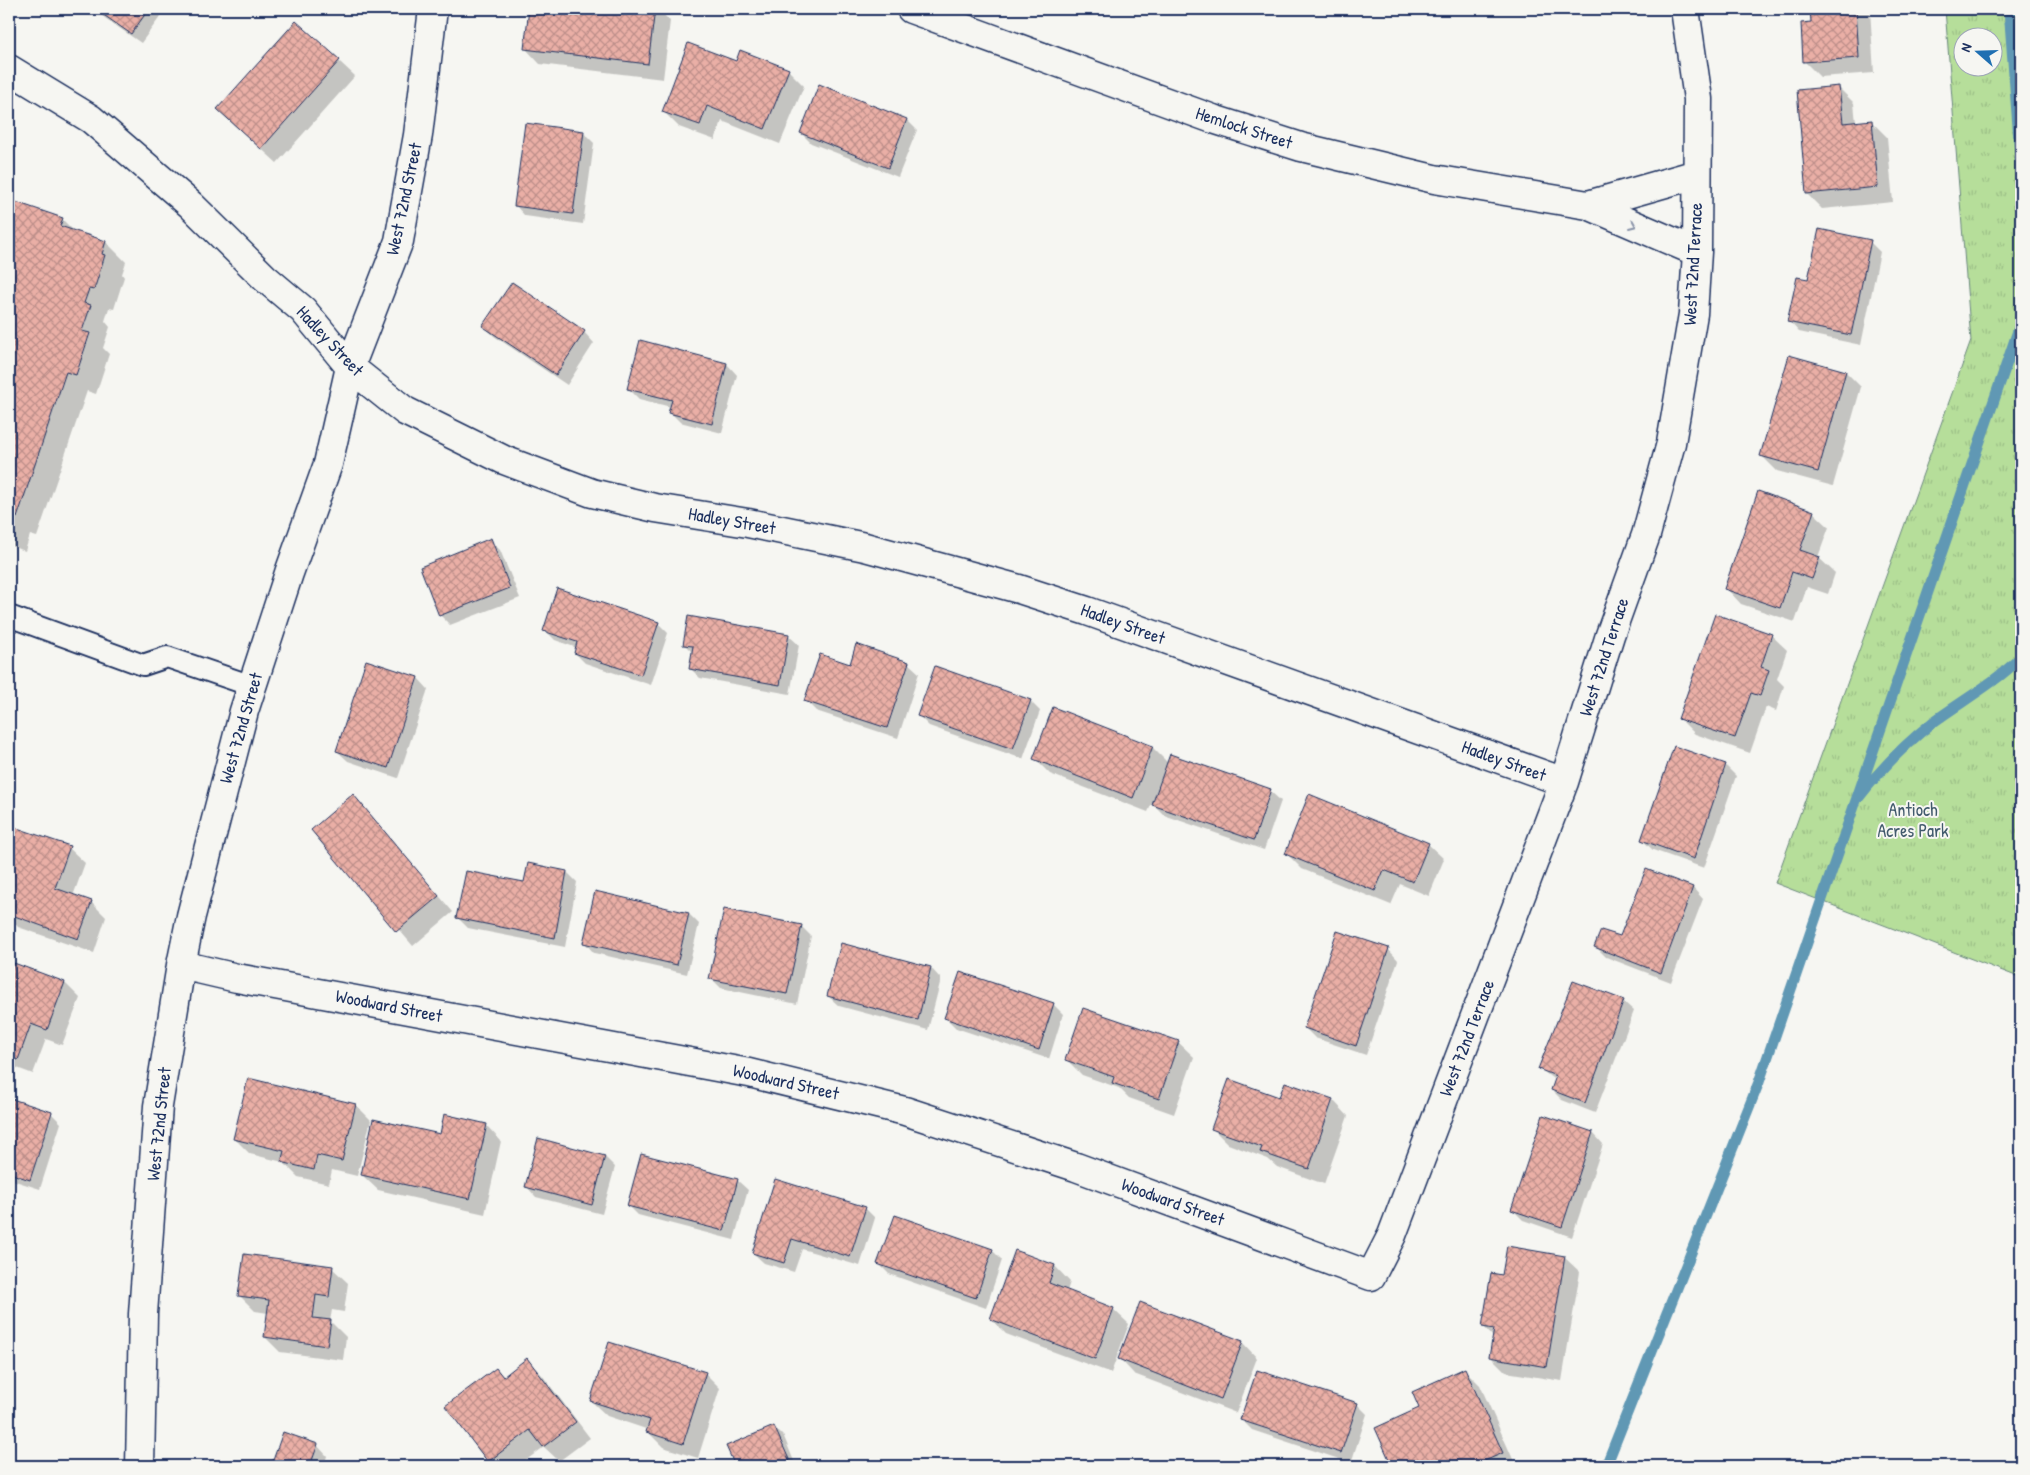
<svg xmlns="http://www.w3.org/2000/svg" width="2030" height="1475" viewBox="0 0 2030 1475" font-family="'Patrick Hand',sans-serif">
  <defs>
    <pattern id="park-tufts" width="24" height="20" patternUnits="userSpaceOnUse" patternTransform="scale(1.25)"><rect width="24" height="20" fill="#b6de9a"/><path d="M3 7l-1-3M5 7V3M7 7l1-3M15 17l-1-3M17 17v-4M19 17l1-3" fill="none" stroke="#9cbf87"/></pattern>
    <pattern id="building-cross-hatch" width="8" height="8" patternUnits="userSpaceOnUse" patternTransform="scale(1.25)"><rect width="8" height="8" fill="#eaafa6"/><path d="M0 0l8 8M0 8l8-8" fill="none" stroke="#bd8f8a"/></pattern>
  </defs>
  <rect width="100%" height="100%" fill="#f6f6f2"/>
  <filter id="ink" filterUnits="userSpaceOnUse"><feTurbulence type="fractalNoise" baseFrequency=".02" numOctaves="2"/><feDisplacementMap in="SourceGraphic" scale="10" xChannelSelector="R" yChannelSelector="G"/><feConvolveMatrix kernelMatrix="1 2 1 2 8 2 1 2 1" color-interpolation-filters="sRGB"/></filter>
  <g filter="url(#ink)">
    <!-- park -->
    <path fill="url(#park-tufts)" stroke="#68867c" fill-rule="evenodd" d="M 1945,9 L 2021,9 L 2021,978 L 1775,883 L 1971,341 ZM 1962,38 L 1992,38 L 1992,68 L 1962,68 Z"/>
    <!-- shadow -->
    <path fill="#0003" d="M 92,9 L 166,9 L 141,43 Z
      M 530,9 L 658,9 L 670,21 L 663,79 L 540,64 L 525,48 Z
      M 1811,9 L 1870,9 L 1874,73 L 1820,77 L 1804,61 L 1812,23 Z
      M 297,22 L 355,76 L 277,163 L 234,124 Z
      M 736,63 L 788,70 L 804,86 L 780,144 L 722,121 L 715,140 L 679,127 L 664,112 Z
      M 819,85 L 907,120 L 917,130 L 898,177 L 811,143 L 801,133 Z
      M 1838,87 L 1854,103 L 1856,123 L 1872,122 L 1887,137 L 1893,202 L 1822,209 L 1807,194 Z
      M 584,133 L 594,143 L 583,224 L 525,216 L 515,205 Z
      M 9,207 L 62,219 L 75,232 L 106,242 L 126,262 L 122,274 L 124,277 L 114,309 L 109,308 L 105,321 L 110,327 L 103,348 L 109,354 L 96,394 L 87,391 L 37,537 L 30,535 L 25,551 L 9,545 Z
      M 1870,242 L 1880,252 L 1861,345 L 1799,332 L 1789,321 L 1809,281 Z
      M 512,284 L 584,332 L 594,343 L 567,385 L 494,336 L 484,326 Z
      M 727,364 L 737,375 L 722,433 L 680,422 L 670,412 L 671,407 L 639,399 L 629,389 Z
      M 1846,372 L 1861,387 L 1833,486 L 1777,471 L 1762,456 Z
      M 1813,512 L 1829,527 L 1818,557 L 1835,573 L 1828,594 L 1807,587 L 1795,622 L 1741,604 L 1726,588 Z
      M 490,540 L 500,550 L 520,598 L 450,625 L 440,615 Z
      M 658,623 L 668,633 L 651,685 L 585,663 L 575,653 L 577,648 L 555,640 L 545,630 Z
      M 788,635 L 799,645 L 790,694 L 700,678 L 690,668 L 693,653 L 684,644 Z
      M 1771,635 L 1787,650 L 1777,679 L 1784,686 L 1776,711 L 1766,707 L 1750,753 L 1695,734 L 1680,719 Z
      M 908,663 L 919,673 L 898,738 L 816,711 L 806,701 L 850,665 Z
      M 418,678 L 428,689 L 398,778 L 348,761 L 337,751 Z
      M 1030,701 L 1040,711 L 1023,759 L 929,726 L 919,716 Z
      M 1152,747 L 1168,763 L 1171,755 L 1270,791 L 1281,801 L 1264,850 L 1164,815 L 1152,803 L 1148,812 L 1050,774 L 1035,759 Z
      M 1725,765 L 1736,776 L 1704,868 L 1653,850 L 1642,840 Z
      M 353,796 L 453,912 L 413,946 L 313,830 Z
      M 15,829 L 69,848 L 85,863 L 73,896 L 91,902 L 106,917 L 94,953 L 18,927 L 9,917 L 9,846 Z
      M 1428,844 L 1444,859 L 1429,896 L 1400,884 L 1391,905 L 1302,869 L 1286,853 Z
      M 1646,871 L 1693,888 L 1703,899 L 1671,982 L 1606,957 L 1596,947 L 1621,938 Z
      M 567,872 L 577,882 L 565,947 L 468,928 L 458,918 L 525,884 Z
      M 689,914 L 699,924 L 687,974 L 594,953 L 584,942 Z
      M 801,926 L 811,936 L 797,1004 L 721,988 L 711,978 Z
      M 842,945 L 931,968 L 941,979 L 928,1030 L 839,1006 L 828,996 Z
      M 1388,949 L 1398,960 L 1366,1055 L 1315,1038 L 1305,1028 Z
      M 15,964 L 65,983 L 80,998 L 62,1045 L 46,1039 L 33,1074 L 9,1065 L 9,981 Z
      M 1623,1001 L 1634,1011 L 1595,1113 L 1562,1100 L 1552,1090 L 1556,1081 L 1540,1069 Z
      M 1053,1004 L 1063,1014 L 1049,1059 L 956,1028 L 946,1018 Z
      M 1178,1042 L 1194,1057 L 1174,1114 L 1129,1098 L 1119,1088 L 1082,1075 L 1067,1060 Z
      M 1286,1083 L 1333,1100 L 1348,1116 L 1324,1184 L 1277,1167 L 1268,1159 L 1228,1144 L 1213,1129 L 1280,1099 Z
      M 9,1099 L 51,1113 L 61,1123 L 40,1189 L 9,1179 Z
      M 356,1105 L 371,1120 L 357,1176 L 332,1170 L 329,1184 L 298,1177 L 283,1162 L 250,1154 L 235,1139 Z
      M 1543,1117 L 1593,1133 L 1603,1144 L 1572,1237 L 1523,1220 L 1513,1210 Z
      M 486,1125 L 501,1141 L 485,1214 L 378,1190 L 362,1175 L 441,1135 Z
      M 605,1157 L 615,1167 L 602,1214 L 536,1197 L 526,1186 Z
      M 737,1180 L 748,1190 L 734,1240 L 638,1215 L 628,1205 Z
      M 865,1208 L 875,1218 L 860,1266 L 802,1249 L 794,1272 L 764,1263 L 753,1253 Z
      M 992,1250 L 1002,1260 L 986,1308 L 889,1274 L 879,1264 Z
      M 1016,1252 L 1055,1266 L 1070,1282 L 1067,1291 L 1113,1309 L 1129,1324 L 1111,1373 L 1006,1334 L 991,1319 Z
      M 1564,1257 L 1580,1272 L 1562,1381 L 1506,1372 L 1491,1357 L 1494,1338 L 1483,1326 L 1503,1277 Z
      M 332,1268 L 348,1283 L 344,1312 L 332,1310 L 330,1321 L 346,1337 L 343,1360 L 280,1352 L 265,1337 L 268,1313 L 255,1311 L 240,1296 Z
      M 1242,1342 L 1257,1358 L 1236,1413 L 1134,1374 L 1119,1358 Z
      M 527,1360 L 542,1375 L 590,1438 L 559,1461 L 544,1447 L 518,1466 L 494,1466 L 447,1406 L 496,1369 L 504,1377 Z
      M 1465,1370 L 1480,1385 L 1516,1466 L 1393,1466 L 1377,1429 L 1421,1409 Z
      M 705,1373 L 720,1388 L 698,1458 L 663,1447 L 648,1432 L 649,1430 L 607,1416 L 591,1401 Z
      M 1357,1404 L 1367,1414 L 1351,1463 L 1252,1430 L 1242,1420 Z
      M 774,1427 L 784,1437 L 796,1466 L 736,1466 L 728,1447 Z
      M 283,1434 L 317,1445 L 327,1456 L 324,1466 L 272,1466 Z"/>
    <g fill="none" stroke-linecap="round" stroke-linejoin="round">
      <!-- stream -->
      <path stroke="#6198b4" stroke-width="11" d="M 2009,9 L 2021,166
        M 1859,797 C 1881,769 1904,745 1932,723 C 1962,701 1995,683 2021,657
        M 1606,1466 L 1759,1082 L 2021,322"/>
    </g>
    <!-- building -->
    <path fill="url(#building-cross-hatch)" stroke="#1b2f5e" d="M 95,9 L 149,9 L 131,34 Z
      M 529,9 L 655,9 L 648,64 L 524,49 Z
      M 1810,9 L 1856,9 L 1859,58 L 1803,62 L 1801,23 L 1811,22 Z
      M 296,21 L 340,60 L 261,149 L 217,109 Z
      M 688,43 L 736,61 L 740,50 L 789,69 L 765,129 L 707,106 L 700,125 L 662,112 Z
      M 819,84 L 907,119 L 888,168 L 800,133 Z
      M 1839,86 L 1843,123 L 1872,120 L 1878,187 L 1806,194 L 1797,90 Z
      M 525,123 L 584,131 L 573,214 L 514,206 Z
      M 16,202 L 63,218 L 60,226 L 106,241 L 102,254 L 105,255 L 94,290 L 89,289 L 84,303 L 91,305 L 82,331 L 90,333 L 76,375 L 66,372 L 17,518 L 10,516 L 9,520 L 9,206 L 14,208 Z
      M 1819,229 L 1871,240 L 1851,335 L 1787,322 L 1797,277 L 1808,279 Z
      M 512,282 L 585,331 L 556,375 L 482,326 Z
      M 640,340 L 727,363 L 712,424 L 668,413 L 672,400 L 627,389 Z
      M 1789,355 L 1846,371 L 1818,472 L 1760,456 Z
      M 1758,491 L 1814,511 L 1800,550 L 1820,557 L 1812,579 L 1792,572 L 1780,608 L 1724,589 Z
      M 491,538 L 510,588 L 439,616 L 420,567 Z
      M 557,588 L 659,622 L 641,675 L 574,653 L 577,642 L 543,631 Z
      M 1715,614 L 1772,634 L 1761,667 L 1769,670 L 1760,696 L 1751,693 L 1735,738 L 1678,719 Z
      M 688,616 L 789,634 L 780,685 L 689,669 L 693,646 L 683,645 Z
      M 856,644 L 909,662 L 887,728 L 804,701 L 820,654 L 850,664 Z
      M 366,660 L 418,677 L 388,768 L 336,751 Z
      M 935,666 L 1031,700 L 1013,749 L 917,716 Z
      M 1053,707 L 1153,746 L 1133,798 L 1033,759 Z
      M 1674,746 L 1726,764 L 1694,859 L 1641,840 Z
      M 1170,754 L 1271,789 L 1254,840 L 1152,805 Z
      M 353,794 L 439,896 L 396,932 L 311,830 Z
      M 1309,794 L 1429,843 L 1413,882 L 1384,870 L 1375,891 L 1285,854 Z
      M 14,827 L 70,846 L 55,888 L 92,901 L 78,939 L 9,914 L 9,842 Z
      M 528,863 L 567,871 L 555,938 L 456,918 L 466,871 L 524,882 Z
      M 1646,869 L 1693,887 L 1661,973 L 1594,947 L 1601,930 L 1620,936 Z
      M 595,891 L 689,913 L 677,965 L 583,943 Z
      M 724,909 L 802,925 L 787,994 L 709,979 Z
      M 1337,931 L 1389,948 L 1356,1046 L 1304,1028 Z
      M 841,943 L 931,967 L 918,1020 L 827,996 Z
      M 14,963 L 65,982 L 47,1030 L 31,1024 L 18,1060 L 9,1056 L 9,978 Z
      M 960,972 L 1054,1003 L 1039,1050 L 944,1018 Z
      M 1573,981 L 1624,1000 L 1585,1103 L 1551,1090 L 1556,1076 L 1538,1069 Z
      M 1083,1008 L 1179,1041 L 1159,1099 L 1112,1083 L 1114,1077 L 1065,1060 Z
      M 248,1078 L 356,1104 L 342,1161 L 317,1155 L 314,1170 L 281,1162 L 284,1151 L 233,1139 Z
      M 1229,1079 L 1279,1097 L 1285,1082 L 1333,1099 L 1309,1169 L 1260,1152 L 1262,1147 L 1211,1129 Z
      M 9,1098 L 52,1112 L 30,1180 L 9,1173 Z
      M 444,1114 L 487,1124 L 470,1199 L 361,1175 L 373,1119 L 440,1134 Z
      M 1543,1115 L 1593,1132 L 1562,1227 L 1511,1210 Z
      M 538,1138 L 605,1156 L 592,1205 L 525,1187 Z
      M 641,1154 L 738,1179 L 724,1231 L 627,1206 Z
      M 775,1179 L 866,1207 L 850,1257 L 792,1239 L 784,1263 L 752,1253 Z
      M 895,1215 L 993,1249 L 976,1298 L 877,1264 Z
      M 1507,1246 L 1565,1256 L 1547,1367 L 1489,1357 L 1494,1329 L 1482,1327 L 1491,1273 L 1502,1275 Z
      M 1015,1250 L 1055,1265 L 1049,1283 L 1114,1308 L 1095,1359 L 990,1319 Z
      M 244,1254 L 333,1266 L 329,1297 L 316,1295 L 313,1318 L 331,1320 L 327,1346 L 264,1337 L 269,1300 L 238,1296 Z
      M 1140,1302 L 1243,1341 L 1221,1399 L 1118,1359 Z
      M 609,1342 L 706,1372 L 683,1444 L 646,1432 L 650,1420 L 590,1401 Z
      M 527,1358 L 576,1422 L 543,1447 L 530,1430 L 488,1462 L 445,1406 L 496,1368 L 503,1377 Z
      M 1465,1368 L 1503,1453 L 1473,1466 L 1392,1466 L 1375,1428 L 1419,1408 L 1412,1392 Z
      M 1257,1370 L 1358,1403 L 1341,1453 L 1240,1420 Z
      M 774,1426 L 792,1466 L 735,1466 L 726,1446 Z
      M 283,1432 L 318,1444 L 310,1466 L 271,1466 Z"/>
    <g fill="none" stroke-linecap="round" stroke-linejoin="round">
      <!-- lane casing -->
      <g stroke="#1b2f5e" stroke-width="24">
        <path id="lane" d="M 9,616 L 143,665 L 167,657 L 252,686"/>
      </g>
      <!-- street casing -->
      <g stroke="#1b2f5e" stroke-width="31">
        <path id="street" d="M 911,9 L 1213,119 L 1301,147 L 1434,179 L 1588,205 L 1697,252
          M 9,69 L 91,119 L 191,205 L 265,278 L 303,310 L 350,367 L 405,411 L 504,460 L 592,493 L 655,508 L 748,523 L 865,547 L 1019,589 L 1087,611 L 1564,782
          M 1588,205 L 1697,174
          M 181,965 L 237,978 L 749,1073 L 905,1111 L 1076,1167 L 1371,1276 L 1392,1235 L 1564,782 L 1610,635 L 1646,535 L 1671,443 L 1693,314 L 1697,252 L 1698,99 L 1685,9
          M 140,1466 L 143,1314 L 158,1106 L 181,965 L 191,916 L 244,711 L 289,573 L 328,464 L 350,367 L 399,241 L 418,135 L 433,9"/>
      </g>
      <!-- lane -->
      <use href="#lane" stroke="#f6f6f2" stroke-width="20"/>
      <!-- street -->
      <use href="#street" stroke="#f6f6f2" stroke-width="28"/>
    </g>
    <!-- one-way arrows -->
    <defs><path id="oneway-chevron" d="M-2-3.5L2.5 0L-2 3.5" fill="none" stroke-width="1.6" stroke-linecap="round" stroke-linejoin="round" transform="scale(1.25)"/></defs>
    <use stroke="#8892a8" href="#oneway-chevron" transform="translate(1633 225) rotate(23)"/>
  </g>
  <g text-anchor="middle" stroke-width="4" stroke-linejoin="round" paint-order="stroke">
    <!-- street labels -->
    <g font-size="18" fill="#1b2f5e" stroke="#f6f6f2">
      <text transform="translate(1244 128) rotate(18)" y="6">Hemlock Street</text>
      <text transform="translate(404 199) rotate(-78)" y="6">West 72nd Street</text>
      <text transform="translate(1693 264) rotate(-87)" y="6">West 72nd Terrace</text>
      <text transform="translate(330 341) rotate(47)" y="6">Hadley Street</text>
      <text transform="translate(732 521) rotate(10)" y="6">Hadley Street</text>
      <text transform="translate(1123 624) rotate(20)" y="6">Hadley Street</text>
      <text transform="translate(1604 657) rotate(-72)" y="6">West 72nd Terrace</text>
      <text transform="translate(241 728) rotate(-74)" y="6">West 72nd Street</text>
      <text transform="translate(1504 761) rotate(20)" y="6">Hadley Street</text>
      <text transform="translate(389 1006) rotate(11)" y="6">Woodward Street</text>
      <text transform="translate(1467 1038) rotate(-69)" y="6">West 72nd Terrace</text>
      <text transform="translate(786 1082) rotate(13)" y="6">Woodward Street</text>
      <text transform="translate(159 1124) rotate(-84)" y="6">West 72nd Street</text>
      <text transform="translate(1173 1202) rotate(20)" y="6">Woodward Street</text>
    </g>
    <!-- park labels -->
    <g font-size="18" fill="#425b6d" stroke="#f6f6f2">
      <text x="1913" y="816">Antioch<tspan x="1913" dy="21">Acres Park</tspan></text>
    </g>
  </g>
  <!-- margin -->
  <rect width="2030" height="1475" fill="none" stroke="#f6f6f2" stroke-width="30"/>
  <rect x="15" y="15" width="2000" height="1445" fill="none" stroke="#1b2f5e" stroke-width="2" filter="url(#ink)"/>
  <!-- north arrow -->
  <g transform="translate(1978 52) rotate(290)"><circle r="24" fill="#f6f6f2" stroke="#9ea6b7"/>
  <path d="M0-4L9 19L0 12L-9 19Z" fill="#1f6fb2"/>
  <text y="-8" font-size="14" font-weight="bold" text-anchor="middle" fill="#1b2f5e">N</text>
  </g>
</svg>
